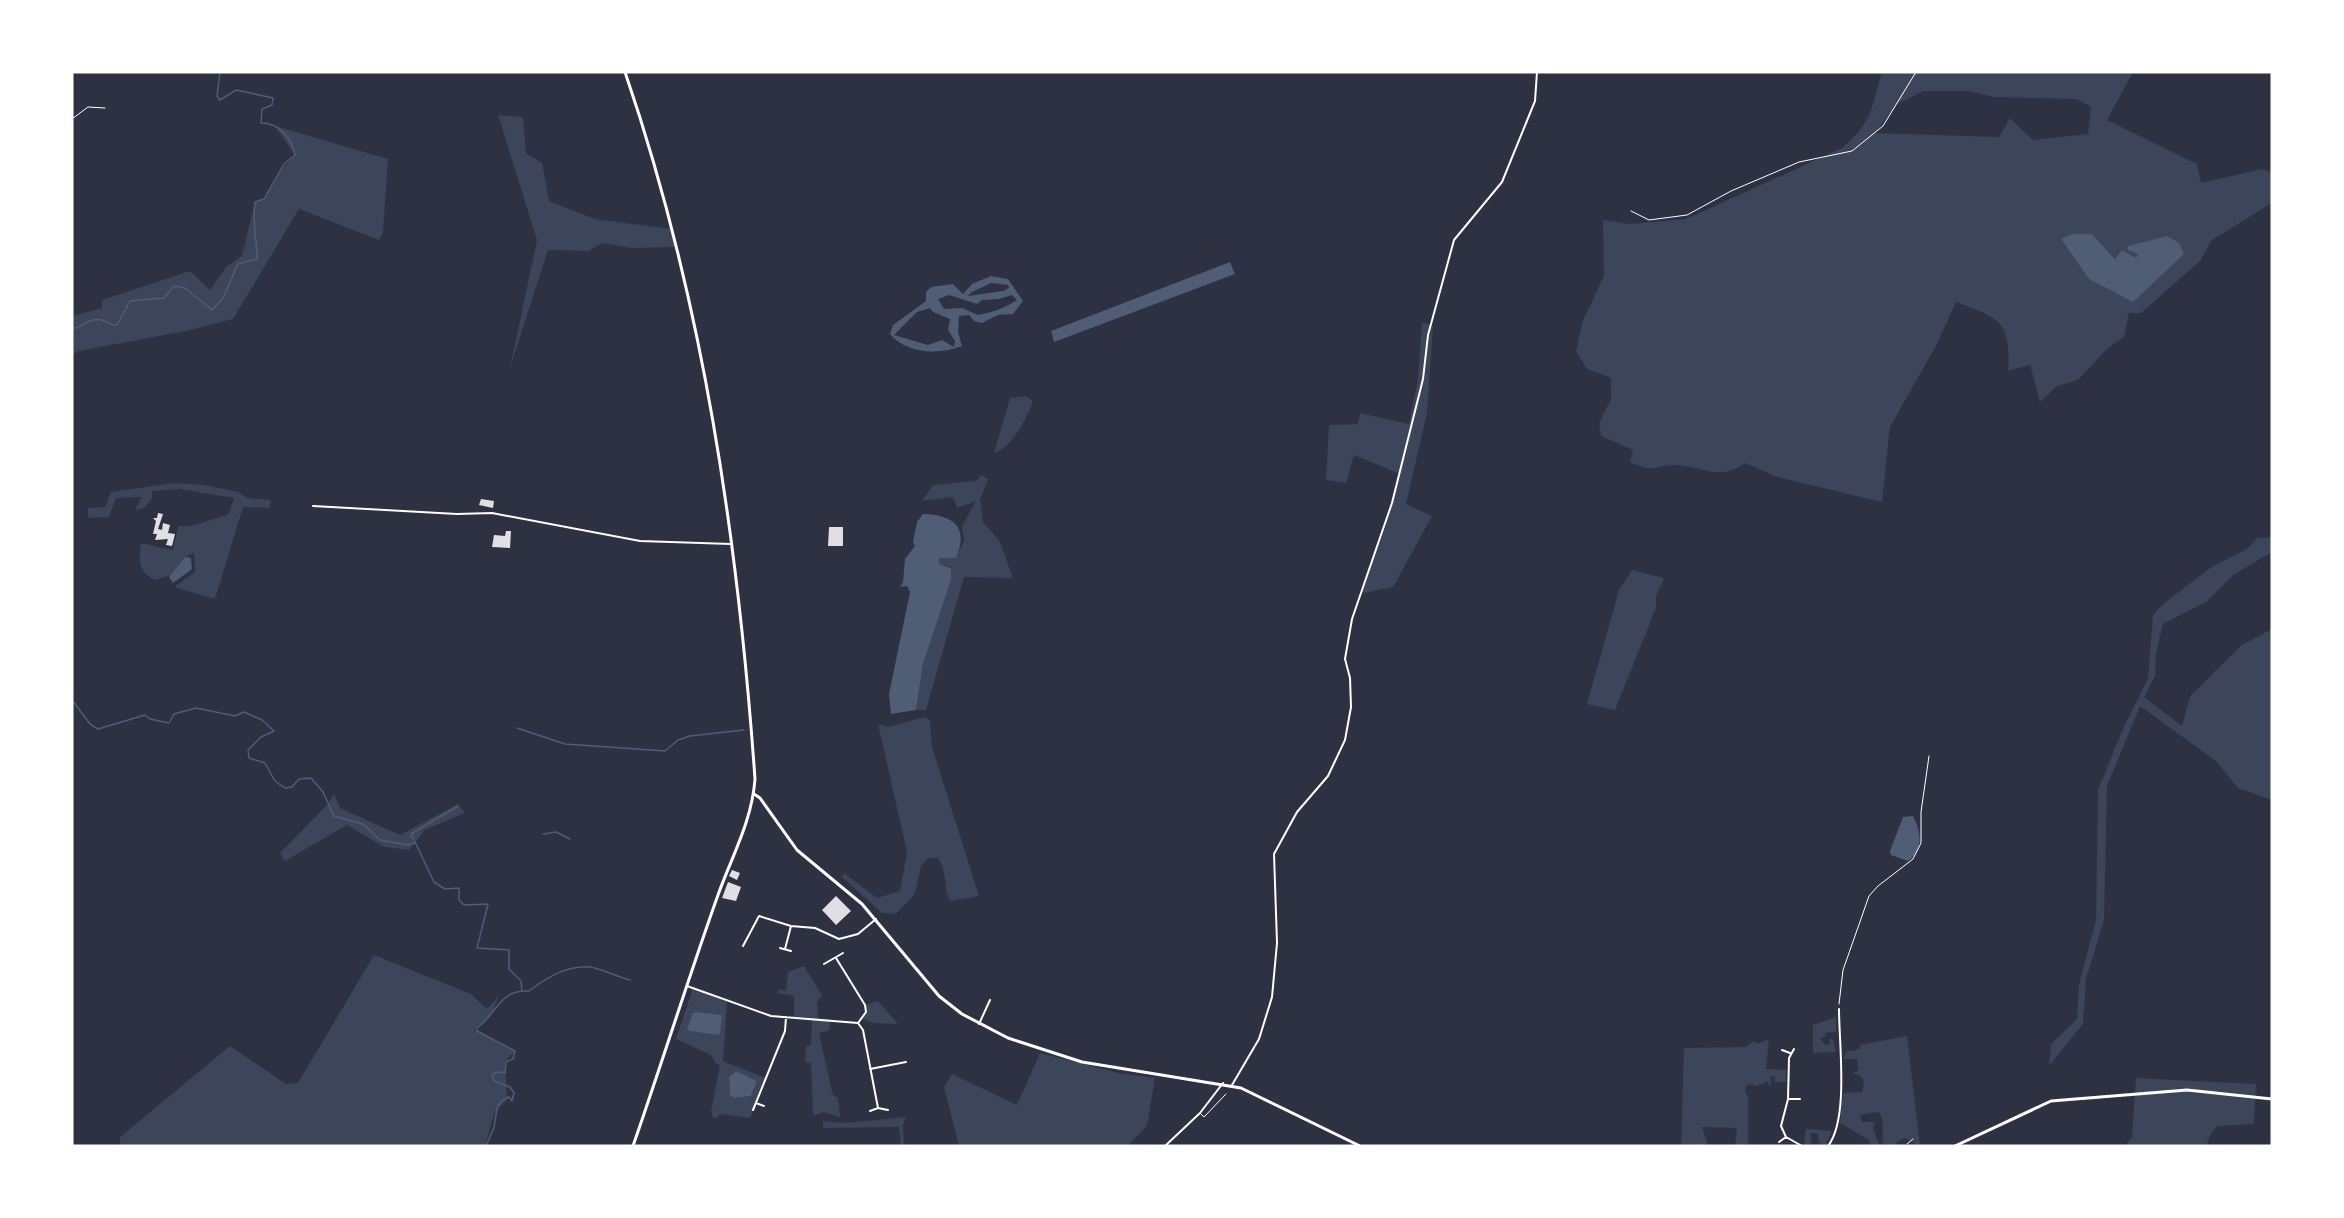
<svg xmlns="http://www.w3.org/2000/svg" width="2344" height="1218" viewBox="0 0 2344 1218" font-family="Roboto,sans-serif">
  <rect width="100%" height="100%" fill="#2d3142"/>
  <!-- green -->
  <path fill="#3c4559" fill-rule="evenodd" d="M 1882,72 L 2133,72 L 2107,120 L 2197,164 L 2201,183 L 2262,169 L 2272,173 L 2272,203 L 2212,240 L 2200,261 L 2141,313 L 2129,313 L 2124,337 L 2107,349 L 2078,380 L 2057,386 L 2040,402 L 2030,365 L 2008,371 C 2011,319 1999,319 1956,302 L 1937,344 L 1890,427 L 1882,502 L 1777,477 L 1745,463 C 1718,482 1704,466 1676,465 C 1652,465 1657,474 1630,462 L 1633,450 L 1601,436 L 1599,423 L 1611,399 L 1611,378 L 1587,369 L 1576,351 L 1583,320 L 1604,276 L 1603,220 L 1630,224 L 1686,219 L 1842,148 C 1873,122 1871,108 1882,72 ZM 1923,91 L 1969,91 L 1993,97 L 2077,99 L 2091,107 L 2088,134 L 2033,140 L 2010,118 L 1999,137 L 1875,133 L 1897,104 ZM 2092,234 L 2115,259 L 2136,258 L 2138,254 L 2133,301 Z
    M 498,115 L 523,117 L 526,153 L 542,163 L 549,201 L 595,219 L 672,229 L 677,247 L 632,248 L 602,243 L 589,251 L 548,250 L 510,368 L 537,240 Z
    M 275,126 L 388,159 L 383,232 L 379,240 L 299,209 L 233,319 L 186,331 L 79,351 L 72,355 L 72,316 L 102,308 L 102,300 L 190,271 L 210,290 L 226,267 L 242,256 L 255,202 L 264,199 L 280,171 L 295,155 Z
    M 1422,322 L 1433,326 L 1427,413 L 1406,504 L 1432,516 L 1393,587 L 1364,593 L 1361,592 L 1385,529 L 1398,473 L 1354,455 L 1346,483 L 1326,480 L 1329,425 L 1358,424 L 1360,413 L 1409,424 L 1418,379 Z
    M 1026,396 L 1033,401 C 1026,419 1013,447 994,453 L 1010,398 Z
    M 982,475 L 988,479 L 980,500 L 983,522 L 999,540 L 1013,578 L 964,577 L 926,710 L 916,710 L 923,664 L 951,580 L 951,567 L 939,564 L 939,557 L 956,558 L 964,540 L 962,526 L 976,501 L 957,508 L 953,497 L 922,501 L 933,485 L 976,481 Z
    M 174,483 L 206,485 L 238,492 L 247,498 L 271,500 L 269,508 L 243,507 L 215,599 L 174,587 L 195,572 L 194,553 L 187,556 L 172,575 L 155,580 C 137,572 139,559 141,543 L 173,550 L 178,526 C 197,528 210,518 228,515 L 234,498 L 180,489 L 152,491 L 152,499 L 144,508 L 135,510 L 142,497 L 116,498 L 109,517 L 88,518 L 88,508 L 105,507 L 111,492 Z
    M 2272,537 L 2272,552 L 2233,575 L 2206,602 L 2163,624 L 2156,653 L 2155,676 L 2144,697 L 2182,726 L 2190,696 L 2242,645 L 2272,629 L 2272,800 L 2238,788 L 2216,761 L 2140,706 L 2107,786 L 2104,920 L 2086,979 L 2083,1024 L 2049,1066 L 2051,1044 L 2077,1019 L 2079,984 L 2096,920 L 2098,790 L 2122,731 L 2148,679 L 2153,615 L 2164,603 L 2213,566 L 2247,549 L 2257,538 Z
    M 1632,570 L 1664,578 L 1656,596 L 1656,608 L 1615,710 L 1587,704 L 1619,590 Z
    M 924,717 L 930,720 L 932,747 L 979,896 L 950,901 C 943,885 948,875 938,858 L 928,858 L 921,866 L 915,894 L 896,914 L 882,913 L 842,877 L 844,873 L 877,898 L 900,891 L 907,852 L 878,724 L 889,727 Z
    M 334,794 L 340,808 L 400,835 L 458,804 L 465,813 L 425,830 L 409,850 L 384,847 L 347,825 L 285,861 L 280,853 L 326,806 Z
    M 374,955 L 471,994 L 487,1009 L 499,996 L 490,1017 L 474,1030 L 515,1051 L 505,1062 L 507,1100 L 495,1111 L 485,1146 L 120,1146 L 120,1137 L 230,1046 L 286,1084 L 298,1083 Z
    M 804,966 L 822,995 L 817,1002 L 818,1018 L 829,1019 L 830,1030 L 819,1033 L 833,1095 L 838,1098 L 840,1117 L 824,1112 L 813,1116 L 811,1063 L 805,1062 L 806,1046 L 811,1045 L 812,1019 L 794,1017 L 794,996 L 778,993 L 779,989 L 786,991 L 788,972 Z
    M 693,988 L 727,1002 L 723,1061 L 766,1078 L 750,1118 L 721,1114 L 714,1119 L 711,1112 L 720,1065 L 716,1064 L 711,1055 L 676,1039 ZM 736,1071 L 757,1081 L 751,1096 L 734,1098 L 730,1095 L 729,1077 Z
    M 878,1001 L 898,1024 L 874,1023 L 861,1018 L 866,1012 L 865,1005 Z
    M 1836,1017 L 1836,1032 L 1825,1033 L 1825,1037 L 1820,1038 L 1825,1045 L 1830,1044 L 1830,1038 L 1833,1039 L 1836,1052 L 1813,1053 L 1813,1025 Z
    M 1907,1036 L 1920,1146 L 1905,1138 L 1897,1142 L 1896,1146 L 1884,1146 C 1880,1135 1886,1121 1879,1112 L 1860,1115 L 1862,1122 L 1875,1122 L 1873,1129 L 1880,1146 L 1871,1146 L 1869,1140 L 1840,1123 L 1843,1093 L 1862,1092 L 1864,1082 L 1861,1076 L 1852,1073 L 1858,1071 L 1857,1059 L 1843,1059 L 1847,1051 L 1860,1049 L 1860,1045 Z
    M 1769,1039 L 1766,1069 L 1786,1070 L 1786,1082 L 1775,1082 L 1775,1077 L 1771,1076 L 1770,1087 L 1767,1081 L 1757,1086 L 1748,1084 L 1745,1091 L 1748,1097 L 1748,1146 L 1735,1146 L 1737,1128 L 1702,1127 L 1708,1146 L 1681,1146 L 1684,1048 L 1746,1047 L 1754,1041 L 1757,1044 Z
    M 1040,1053 L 1119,1073 L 1155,1078 L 1147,1126 L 1127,1146 L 959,1146 L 944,1087 L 952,1074 L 1017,1105 Z
    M 2136,1078 L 2256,1084 L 2254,1124 L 2217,1126 L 2209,1137 L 2207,1146 L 2125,1146 L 2132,1137 Z
    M 906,1117 L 903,1126 L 904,1146 L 901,1146 L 899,1127 L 823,1128 L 823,1121 L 846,1123 Z
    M 1806,1129 L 1832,1131 L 1825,1146 L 1819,1142 L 1818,1133 L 1810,1133 L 1812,1145 L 1807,1146 L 1804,1143 Z"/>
  <!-- water -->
  <path fill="#4f5d75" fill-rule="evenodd" d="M 2072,234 L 2092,234 L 2115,259 L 2122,250 L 2136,258 L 2138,254 L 2128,250 L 2128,246 L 2167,236 L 2179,243 L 2184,254 L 2133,302 L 2089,279 L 2061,239 Z
    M 1230,262 L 1235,274 L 1054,342 L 1051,331 Z
    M 991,276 L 1008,279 L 1023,301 L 1013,314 L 998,315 L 982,323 L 974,321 L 969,315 L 959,316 L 958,332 L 962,346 C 940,355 906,354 890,334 L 893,325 L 926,301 L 926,292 L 931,287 L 953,284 L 963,294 L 972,284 ZM 991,283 L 1008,285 L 1009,288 L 1003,291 L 968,296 L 972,292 ZM 949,295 L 977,304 L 982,300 L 999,299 L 1012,295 L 1017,300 C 1007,307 991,313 978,315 L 962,308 L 944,309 L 938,299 ZM 930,308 L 933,312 L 950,319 L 948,330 L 955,341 L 954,347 L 942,340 L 928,345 L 894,335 L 917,312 Z
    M 923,514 C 954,515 969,527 956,558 L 939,558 L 939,564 L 951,568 L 951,580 L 923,664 L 916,710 L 891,714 L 889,694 L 910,592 L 907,586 L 900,587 L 903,582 L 905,559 L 915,546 L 913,542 L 917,522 Z
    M 185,557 L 191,558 L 192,569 L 173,583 L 169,577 Z
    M 1913,816 C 1921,831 1924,850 1908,861 L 1891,855 L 1890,851 L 1903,817 Z
    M 696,1012 L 722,1015 L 720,1035 L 689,1031 L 687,1029 L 693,1013 Z
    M 736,1071 L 757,1081 L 751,1096 L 734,1098 L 730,1095 L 729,1077 Z"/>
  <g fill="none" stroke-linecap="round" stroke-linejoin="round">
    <!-- stream -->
    <path stroke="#4f5d75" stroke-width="1.5" d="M 72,329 C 82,327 91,317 102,320 C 109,322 109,326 117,325 L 130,301 L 164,298 L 174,286 L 185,288 L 212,310 L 223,298 L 238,264 L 257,259 C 257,240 252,221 255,202 L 264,199 L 284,164 L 295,155 C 292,138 279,123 261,123 L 262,109 L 272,105 L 273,98 L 236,90 L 220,100 L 217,96 L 220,72
      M 72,700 L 90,724 L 98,729 L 145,715 L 150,719 L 169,723 L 174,714 L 196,708 L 235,716 L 244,712 L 262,720 L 274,731 L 261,737 L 248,750 L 249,758 L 265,763 L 275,781 L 285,788 L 292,787 L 299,779 L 311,778 L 323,792 L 334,816 L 363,824 L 380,840 L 408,845 L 415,842 L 434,882 L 445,889 L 459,888 L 459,900 L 464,905 L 488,904 L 477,948 L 509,950 L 509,969 L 521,981 L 522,991
      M 517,728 L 565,744 L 665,751 L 678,740 L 690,736 L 744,730
      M 543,834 L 556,832 L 570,839
      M 414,840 L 411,834 L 458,806
      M 486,1146 C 488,1140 492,1133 494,1127 C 497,1115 494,1102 509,1097 L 512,1101 L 514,1093 L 510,1087 L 494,1081 L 492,1075 L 497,1072 L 505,1073 L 506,1062 L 513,1059 L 515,1051 L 477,1031 L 477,1028 C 497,1014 499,989 529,991 C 546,978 567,965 590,967 C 599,968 618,977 630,980"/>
  </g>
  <!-- building -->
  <path fill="#e0e0e3" d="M 481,499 L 494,501 L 493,508 L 479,505 Z
    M 158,513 L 163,514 L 158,529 L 162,530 L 163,523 L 170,525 L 168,533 L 175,534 L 172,546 L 166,545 L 168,539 L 155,540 L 157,534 L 153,534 L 156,521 L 153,518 L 157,518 Z
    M 829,527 L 843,527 L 843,546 L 828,546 Z
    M 506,531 L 511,531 L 510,548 L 492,547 L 494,535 L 505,536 Z
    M 732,870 L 740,873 L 737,880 L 729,876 Z
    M 728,882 L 741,887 L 736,901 L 722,898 Z
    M 836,896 L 851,911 L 836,925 L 822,910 Z"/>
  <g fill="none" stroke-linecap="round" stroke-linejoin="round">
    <!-- path -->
    <path stroke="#fff" stroke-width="1" d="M 1631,211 L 1649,220 L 1687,215 L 1731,191 L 1799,162 L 1852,151 L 1883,126 L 1916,72
      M 1839,1004 L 1843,970 L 1869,896 L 1878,886 L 1913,859 L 1921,843 L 1921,812 L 1929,756
      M 1907,1144 L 1913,1139"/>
    <!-- service -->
    <path stroke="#fff" stroke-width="1" d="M 72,119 L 88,107 L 105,108
      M 1201,1114 L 1204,1117 L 1226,1094"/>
    <!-- minor -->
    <path stroke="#fff" stroke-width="2" d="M 313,506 L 457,514 L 492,513 L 640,541 L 731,544
      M 743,946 L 759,916 L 791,926 L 815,928 L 839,939 L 858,934 L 876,919
      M 780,948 L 791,951
      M 785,949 L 791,926
      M 836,958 L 865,1005 L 866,1012 L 858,1023 L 863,1030 L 878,1108
      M 824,964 L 843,953
      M 687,986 L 771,1016 L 858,1023
      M 979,1024 L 990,1000
      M 1794,1049 L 1789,1058 L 1788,1099 L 1781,1126 L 1786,1137 L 1802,1146
      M 1782,1050 L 1790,1053
      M 870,1069 L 906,1062
      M 1232,1085 L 1259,1039 L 1272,997 L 1277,943 L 1274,854 L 1297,812 L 1328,776 L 1345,740 L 1351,707 L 1350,678 L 1345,659 L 1352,619 L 1392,503 L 1423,379 L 1428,335 L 1454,240 L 1502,182 L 1535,101 L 1537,72
      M 1788,1099 L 1800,1099
      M 756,1103 L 764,1106
      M 753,1110 L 785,1031 L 786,1017
      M 870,1111 L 878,1108 L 888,1110
      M 1779,1142 L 1786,1137
      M 1165,1146 L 1200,1113 L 1223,1083
      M 1828,1146 C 1849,1119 1839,1044 1839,1009"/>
    <!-- tertiary -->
    <path stroke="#fff" stroke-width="3" d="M 754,794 L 760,798 L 797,850 L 862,904 L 939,996 L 962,1014 L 1008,1038 L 1082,1062 L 1241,1088 L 1360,1146
      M 1955,1146 L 2051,1101 L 2187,1090 L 2272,1099"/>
    <!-- secondary -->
    <path stroke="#fff" stroke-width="3" d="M 625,72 C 703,300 738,539 755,779 C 752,821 732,856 718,895 C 688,979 662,1063 633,1146"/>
  </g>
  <!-- border -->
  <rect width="2344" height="1218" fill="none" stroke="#ffffff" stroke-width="147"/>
</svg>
